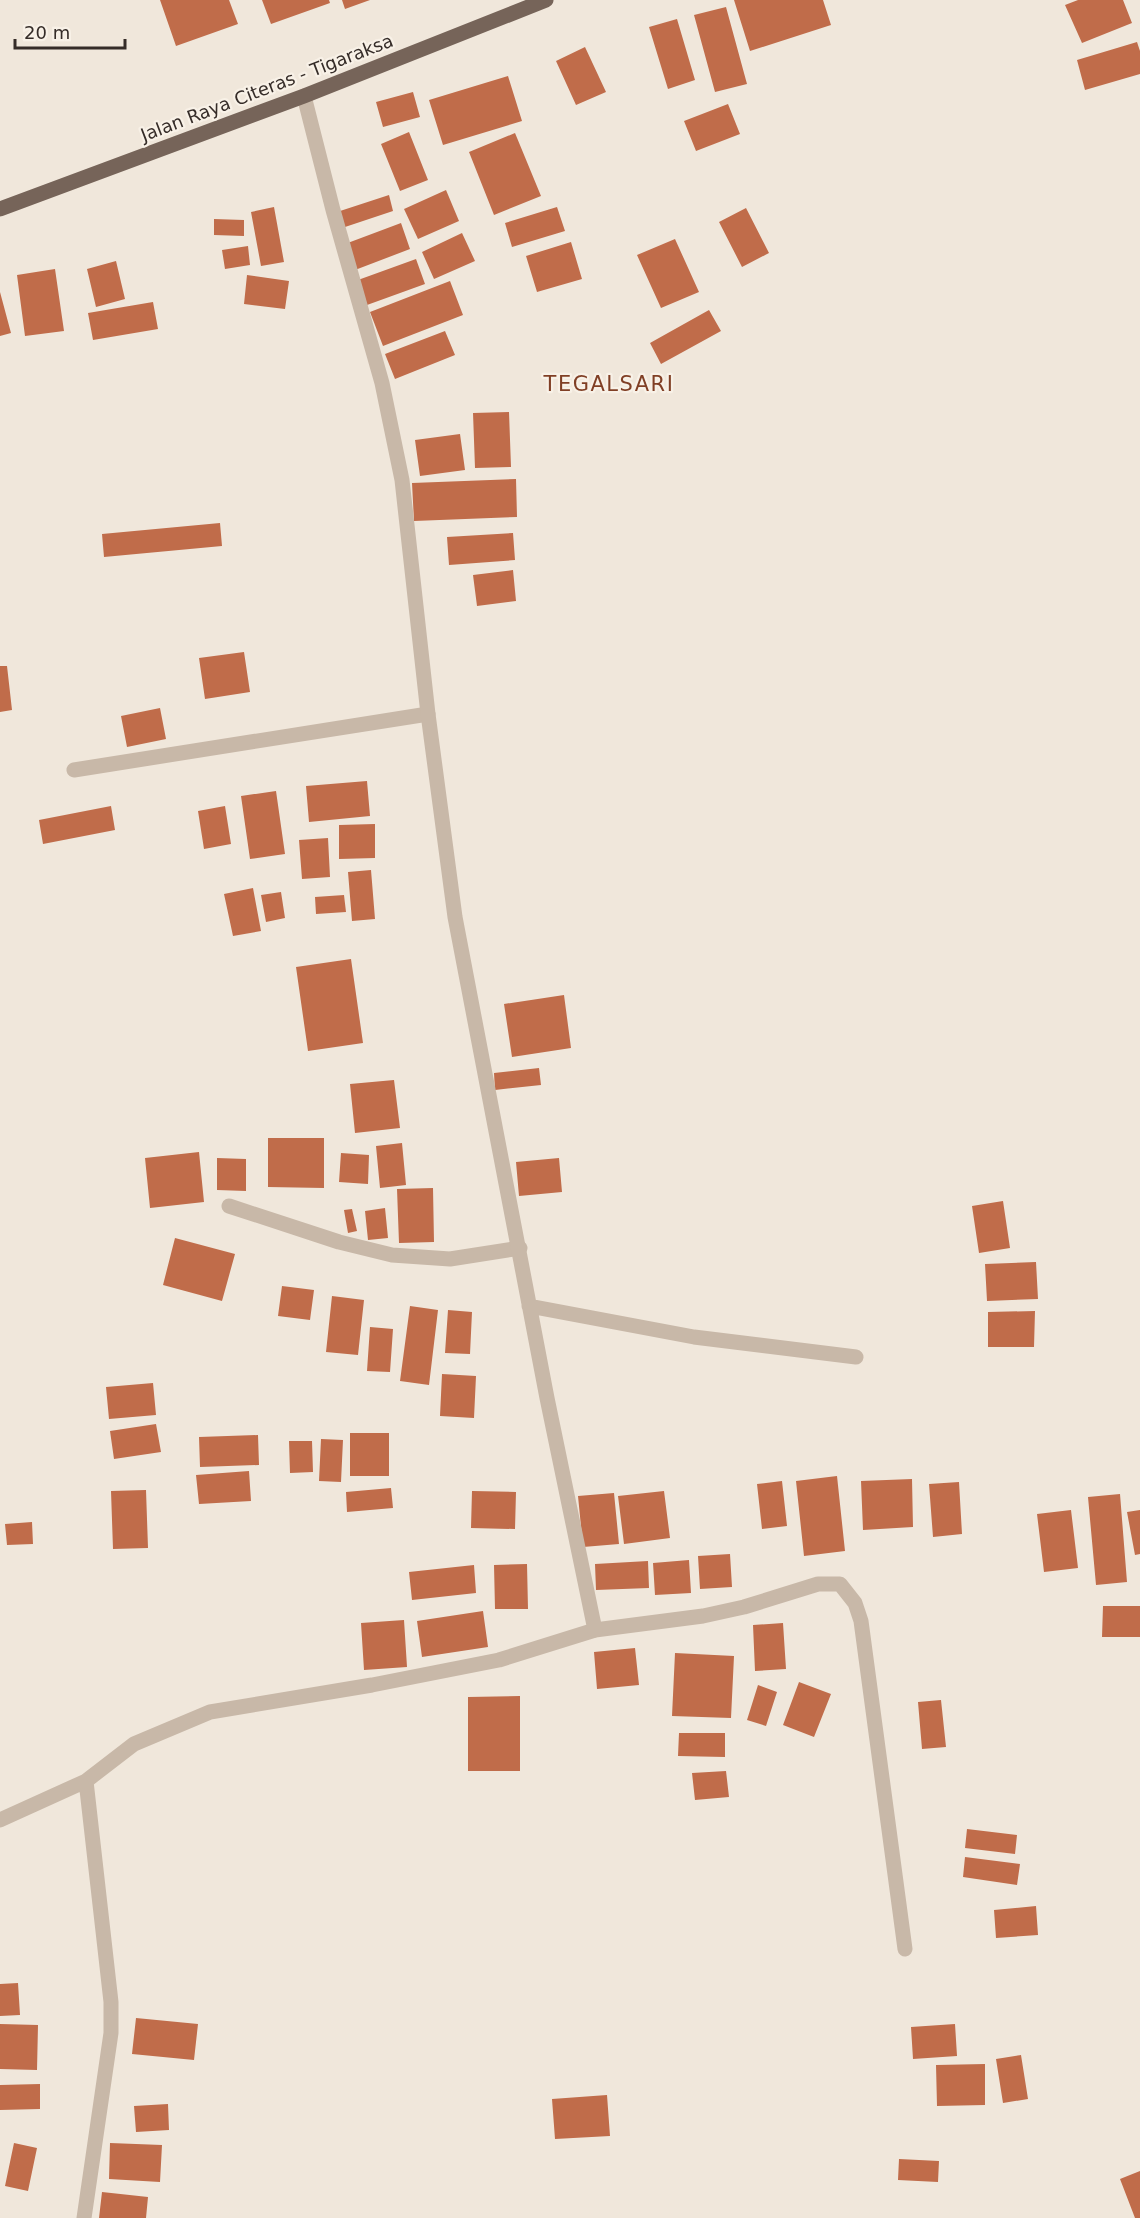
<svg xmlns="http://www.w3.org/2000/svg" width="1140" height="2218" viewBox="0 0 1140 2218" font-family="'DejaVu Sans',sans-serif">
  <rect width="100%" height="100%" fill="#f0e7db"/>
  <!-- building -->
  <path fill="#c06c4a" d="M 160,0 L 229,0 L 238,24 L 176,46 Z
    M 262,0 L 329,0 L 330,3 L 271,24 Z
    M 342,0 L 370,0 L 345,9 Z
    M 734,0 L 823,0 L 831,25 L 750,51 Z
    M 1078,0 L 1123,0 L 1132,23 L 1082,43 L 1065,5 Z
    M 726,7 L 747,84 L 715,92 L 694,15 Z
    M 677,19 L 695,80 L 668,89 L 649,27 Z
    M 1137,42 L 1140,51 L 1140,74 L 1085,90 L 1077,60 Z
    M 585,47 L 606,92 L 576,105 L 556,61 Z
    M 508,76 L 522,121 L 443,145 L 429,100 Z
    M 413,92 L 420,117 L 383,127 L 376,102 Z
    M 728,104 L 740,134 L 696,151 L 684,121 Z
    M 409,132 L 428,180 L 400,191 L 381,144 Z
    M 515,133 L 541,196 L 494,215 L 469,152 Z
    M 446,190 L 459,221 L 418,239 L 404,209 Z
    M 389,195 L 393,211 L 342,228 L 337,212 Z
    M 274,207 L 284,262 L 261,266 L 251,212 Z
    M 557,207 L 565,231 L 512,247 L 505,223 Z
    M 746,208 L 769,253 L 742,267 L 719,222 Z
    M 214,219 L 244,220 L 244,236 L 214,235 Z
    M 401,223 L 410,249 L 355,270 L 345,244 Z
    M 462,233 L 475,261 L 434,279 L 422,252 Z
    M 675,239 L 699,292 L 661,308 L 637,255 Z
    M 571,242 L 582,279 L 537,292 L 526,256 Z
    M 248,246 L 250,265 L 225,269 L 222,250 Z
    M 416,259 L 425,284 L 367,305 L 358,280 Z
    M 116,261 L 125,299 L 96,307 L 87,269 Z
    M 55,269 L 64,331 L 25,336 L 17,275 Z
    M 247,275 L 289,281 L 285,309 L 244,304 Z
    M 450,281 L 463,315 L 383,346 L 370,312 Z
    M 0,292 L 11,333 L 0,336 Z
    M 153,302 L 158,329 L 93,340 L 88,313 Z
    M 709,310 L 721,331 L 661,364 L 650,343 Z
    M 445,331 L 455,355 L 395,379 L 385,354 Z
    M 509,412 L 511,467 L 475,468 L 473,413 Z
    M 460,434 L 465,470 L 420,476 L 415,440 Z
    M 516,479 L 517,517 L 414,521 L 412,483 Z
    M 220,523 L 222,546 L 104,557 L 102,534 Z
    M 513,533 L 515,560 L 449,565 L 447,537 Z
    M 513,570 L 516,601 L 477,606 L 473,575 Z
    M 244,652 L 250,692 L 205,699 L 199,658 Z
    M 0,666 L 7,666 L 12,710 L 0,712 Z
    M 160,708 L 166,739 L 127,747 L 121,716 Z
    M 367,781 L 370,816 L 309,822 L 306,786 Z
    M 276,791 L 285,854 L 250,859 L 241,796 Z
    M 111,806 L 115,830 L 43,844 L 39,820 Z
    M 225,806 L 231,844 L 204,849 L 198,811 Z
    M 375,824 L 375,858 L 339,859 L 339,825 Z
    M 328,838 L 330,877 L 302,879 L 299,840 Z
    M 371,870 L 375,919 L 352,921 L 348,872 Z
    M 253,888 L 261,931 L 233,936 L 224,894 Z
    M 281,892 L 285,918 L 266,922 L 261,895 Z
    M 344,895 L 346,912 L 316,914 L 315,897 Z
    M 351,959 L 363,1043 L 308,1051 L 296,967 Z
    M 564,995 L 571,1048 L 512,1057 L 504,1004 Z
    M 539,1068 L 541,1085 L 495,1090 L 494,1073 Z
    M 394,1080 L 400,1128 L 355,1133 L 350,1084 Z
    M 268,1138 L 324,1138 L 324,1188 L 268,1187 Z
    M 402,1143 L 406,1185 L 380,1188 L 376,1146 Z
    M 199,1152 L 204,1202 L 150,1208 L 145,1158 Z
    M 341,1153 L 369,1155 L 368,1184 L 339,1182 Z
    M 217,1158 L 246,1159 L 246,1191 L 217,1190 Z
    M 559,1158 L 562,1192 L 519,1196 L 516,1162 Z
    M 433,1188 L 434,1242 L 399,1243 L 397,1189 Z
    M 1003,1201 L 1010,1248 L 979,1253 L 972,1206 Z
    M 385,1208 L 388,1238 L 368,1240 L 365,1211 Z
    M 352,1209 L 357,1231 L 348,1233 L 344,1210 Z
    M 175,1238 L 235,1254 L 222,1301 L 163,1285 Z
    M 1036,1262 L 1038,1299 L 987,1301 L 985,1264 Z
    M 282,1286 L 314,1290 L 310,1320 L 278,1316 Z
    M 332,1296 L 364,1300 L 358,1355 L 326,1352 Z
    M 410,1306 L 438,1310 L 429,1385 L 400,1381 Z
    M 448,1310 L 472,1312 L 470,1354 L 445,1353 Z
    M 1035,1311 L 1034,1347 L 988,1347 L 988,1312 Z
    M 370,1327 L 393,1329 L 390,1372 L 367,1371 Z
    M 442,1374 L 476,1376 L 474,1418 L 440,1416 Z
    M 153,1383 L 156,1415 L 109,1419 L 106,1387 Z
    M 156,1424 L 161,1452 L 114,1459 L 110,1431 Z
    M 350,1433 L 389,1433 L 389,1476 L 350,1476 Z
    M 258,1435 L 259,1465 L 200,1467 L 199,1437 Z
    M 321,1439 L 343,1440 L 341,1482 L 319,1481 Z
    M 289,1441 L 312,1441 L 313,1472 L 290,1473 Z
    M 249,1471 L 251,1501 L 199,1504 L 196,1475 Z
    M 837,1476 L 845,1551 L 804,1556 L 796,1481 Z
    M 912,1479 L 913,1527 L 863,1530 L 861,1481 Z
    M 782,1481 L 787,1526 L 762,1529 L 757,1484 Z
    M 959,1482 L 962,1534 L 933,1537 L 929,1484 Z
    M 391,1488 L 393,1508 L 347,1512 L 346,1492 Z
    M 146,1490 L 148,1548 L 113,1549 L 111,1491 Z
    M 472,1491 L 516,1492 L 515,1529 L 471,1528 Z
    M 664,1491 L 670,1538 L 624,1544 L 618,1496 Z
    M 614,1493 L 619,1544 L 583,1547 L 578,1496 Z
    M 1120,1494 L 1127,1582 L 1096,1585 L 1088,1497 Z
    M 1071,1510 L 1078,1568 L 1044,1572 L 1037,1514 Z
    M 1140,1510 L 1140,1554 L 1135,1555 L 1127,1512 Z
    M 32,1522 L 33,1544 L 7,1545 L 5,1524 Z
    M 730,1554 L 732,1587 L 700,1589 L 698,1556 Z
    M 689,1560 L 691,1593 L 655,1595 L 653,1563 Z
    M 648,1561 L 649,1588 L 596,1590 L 595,1564 Z
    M 527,1564 L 528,1609 L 495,1609 L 494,1565 Z
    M 474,1565 L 476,1593 L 412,1600 L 409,1572 Z
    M 1103,1606 L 1140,1606 L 1140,1637 L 1102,1637 Z
    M 483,1611 L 488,1647 L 422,1657 L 417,1621 Z
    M 404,1620 L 407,1667 L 364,1670 L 361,1623 Z
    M 783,1623 L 786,1669 L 755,1671 L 753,1625 Z
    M 635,1648 L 639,1685 L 597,1689 L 594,1652 Z
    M 675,1653 L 734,1656 L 731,1718 L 672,1716 Z
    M 799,1682 L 831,1694 L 814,1737 L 783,1725 Z
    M 758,1685 L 777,1692 L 766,1726 L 747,1720 Z
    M 520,1696 L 520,1771 L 468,1771 L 468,1697 Z
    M 941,1700 L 946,1747 L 922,1749 L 918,1702 Z
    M 679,1733 L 725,1733 L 725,1757 L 678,1756 Z
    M 726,1771 L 729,1797 L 695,1800 L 692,1773 Z
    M 967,1829 L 1017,1835 L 1015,1854 L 965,1848 Z
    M 965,1857 L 1020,1864 L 1017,1885 L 963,1877 Z
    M 1036,1906 L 1038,1935 L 996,1938 L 994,1910 Z
    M 18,1983 L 20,2015 L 0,2016 L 0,1984 Z
    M 136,2018 L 198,2024 L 194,2060 L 132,2054 Z
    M 0,2024 L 38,2025 L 37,2070 L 0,2069 Z
    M 955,2024 L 957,2056 L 913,2059 L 911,2027 Z
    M 1021,2055 L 1028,2099 L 1003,2103 L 996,2059 Z
    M 985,2064 L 985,2105 L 937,2106 L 936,2065 Z
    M 40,2084 L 40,2109 L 0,2110 L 0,2085 Z
    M 607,2095 L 610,2136 L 555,2139 L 552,2099 Z
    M 168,2104 L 169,2130 L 136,2132 L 134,2106 Z
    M 14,2143 L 37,2148 L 28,2191 L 5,2186 Z
    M 110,2143 L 162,2145 L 160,2182 L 109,2179 Z
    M 899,2159 L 939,2161 L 938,2182 L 898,2180 Z
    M 1140,2171 L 1140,2218 L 1135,2218 L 1120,2179 Z
    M 102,2192 L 148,2197 L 146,2218 L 99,2218 Z"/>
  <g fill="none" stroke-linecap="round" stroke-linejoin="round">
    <!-- service -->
    <path stroke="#c8b8a8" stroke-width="15" d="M 74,770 L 428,714
      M 229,1206 L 339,1242 L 392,1255 L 450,1259 L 520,1248
      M 0,1820 L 86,1781
      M 84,2218 L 111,2033 L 111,2002 L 86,1781 L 134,1744 L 210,1712 L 372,1685 L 499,1660 L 595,1630 L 703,1616 L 744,1607 L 818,1584 L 840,1584 L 855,1603 L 861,1621 L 905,1949"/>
    <!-- minor -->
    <path stroke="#c8b8a8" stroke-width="15" d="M 304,96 L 333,210 L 382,383 L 402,480 L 428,714 L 455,917 L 547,1398 L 595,1630
      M 529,1306 L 694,1337 L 856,1357"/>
    <!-- primary -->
    <path stroke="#766459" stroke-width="15" d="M 0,209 L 304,96 L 546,0"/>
  </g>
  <g text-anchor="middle" stroke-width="4.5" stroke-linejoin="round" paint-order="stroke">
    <!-- street labels -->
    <g font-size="18" fill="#352c28" stroke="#f8f1e7">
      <text transform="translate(267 88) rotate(-21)" y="6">Jalan Raya Citeras - Tigaraksa</text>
    </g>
    <!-- quarter labels -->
    <g font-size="21" letter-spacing="1.5" fill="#803f25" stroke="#f8f1e7">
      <text x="609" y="391">TEGALSARI</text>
    </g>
  </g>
  <!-- scale -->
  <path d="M15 39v9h110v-9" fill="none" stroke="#352c28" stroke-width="3"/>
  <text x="24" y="39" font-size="18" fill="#352c28" stroke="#f8f1e7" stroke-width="4.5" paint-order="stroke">20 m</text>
</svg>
